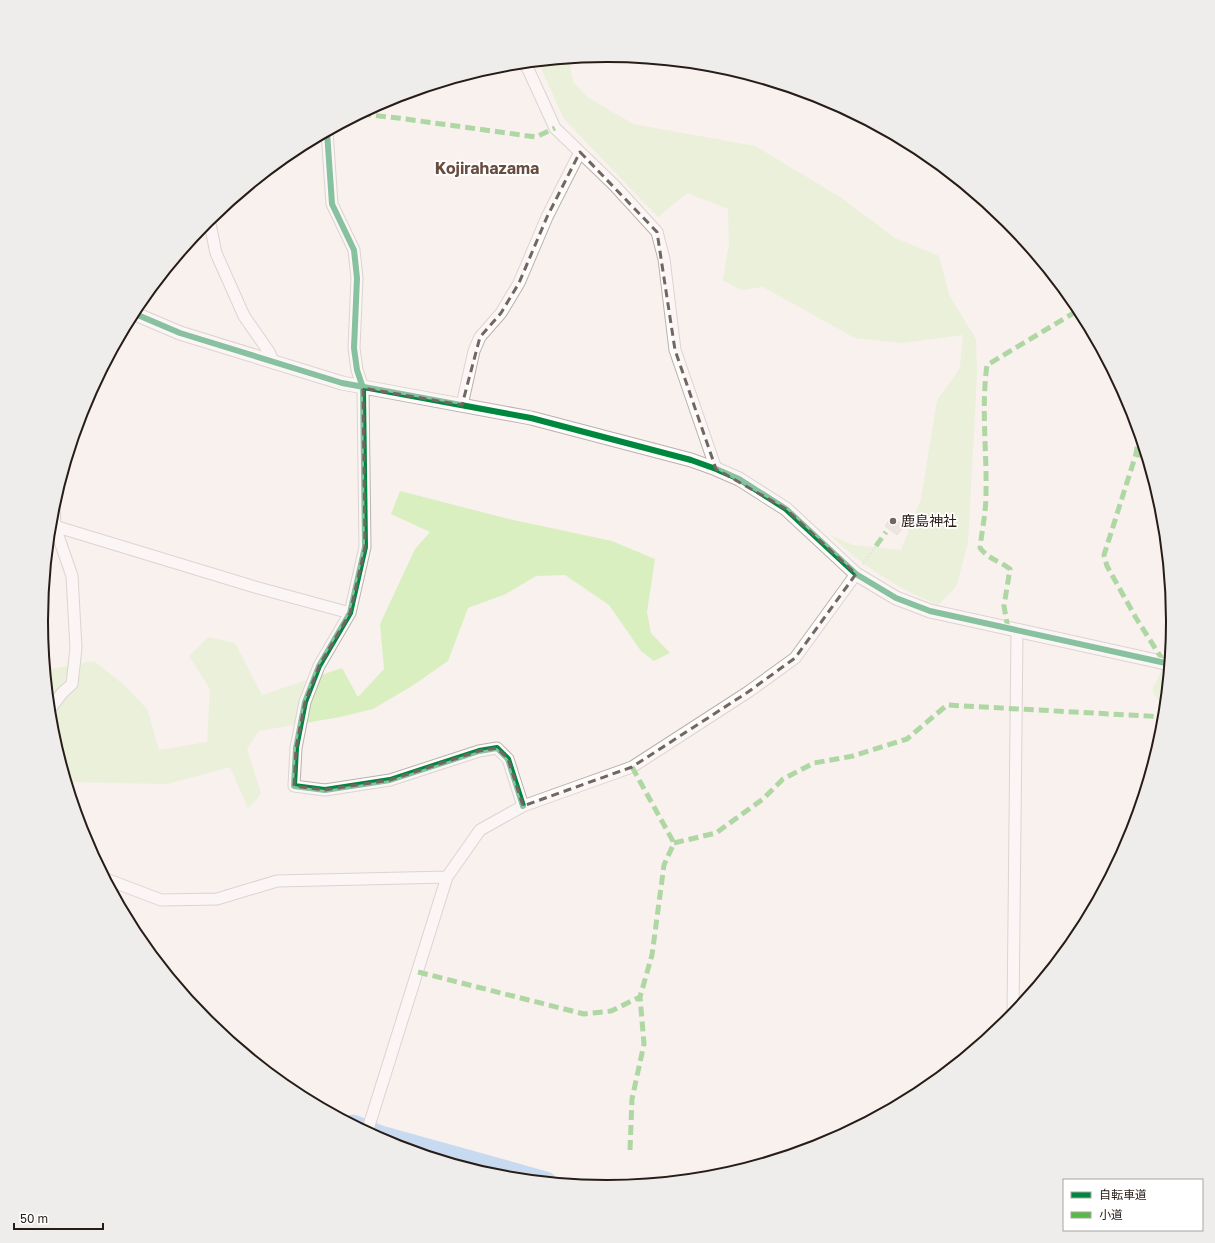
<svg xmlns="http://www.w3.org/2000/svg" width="1215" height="1243" viewBox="0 0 1215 1243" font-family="'Golos Text','Noto Sans JP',sans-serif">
  <rect width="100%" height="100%" fill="#f8f1ee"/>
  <!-- green -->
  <path fill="#daefc0" d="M 569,59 L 573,82 L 587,97 L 633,124 L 755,146 L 840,197 L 895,238 L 939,256 L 949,295 L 976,339 L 977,373 L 968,543 L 956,587 L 938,605 C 897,588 862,566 830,535 L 853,545 L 901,550 L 921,499 L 937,401 L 960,368 L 963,335 L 902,343 L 855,338 L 763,287 L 741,290 L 723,280 L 729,244 L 728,209 L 687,193 L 658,217 L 564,119 L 538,62 Z
    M 400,491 L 509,519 L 612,541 L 655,559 L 647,612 L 651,633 L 670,653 L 654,661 L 641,651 L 609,605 L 565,575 L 536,576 L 506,594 L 468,608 L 448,661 L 412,686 L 373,709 L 340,717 L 259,731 L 247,748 L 261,794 L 248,808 L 230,767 L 167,784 L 73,782 C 49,750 50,709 46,670 L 94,661 L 124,685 L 147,709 L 159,750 L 207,742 L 210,689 L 189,656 L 208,637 L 235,643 L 262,695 L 342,668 L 358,697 L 384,669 L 380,624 L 415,549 L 430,532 L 391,514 Z
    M 1171,652 L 1166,702 L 1158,700 L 1152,690 Z"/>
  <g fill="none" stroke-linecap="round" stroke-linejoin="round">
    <!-- river -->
    <path stroke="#8cbff0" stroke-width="21" d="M 353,1125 L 381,1136 L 546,1182"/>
  </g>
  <!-- building -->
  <path fill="#e1d8d3" stroke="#d5ccc7" d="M 892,516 L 904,527 L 897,535 L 885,526 Z"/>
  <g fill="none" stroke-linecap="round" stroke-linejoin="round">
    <!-- minor casing -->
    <g stroke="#bab1ad" stroke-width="13">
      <path id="minor" d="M 523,63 L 528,69 L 555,128 L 614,185 L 657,232 L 664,259 L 675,350 L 716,469
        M 327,132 L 332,204 L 354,250 L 357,278 L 354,348 L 357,370 L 363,388 L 365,547 L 350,613 L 319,666 L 305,702 L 296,748 L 294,786 L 325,790 L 390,780 L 479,751 L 497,748 L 508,759 L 523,806
        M 209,219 L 216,253 L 244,316 L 269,352 L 274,363
        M 462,405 L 474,351 L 480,337 L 501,313 L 519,283 L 547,217 L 580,152
        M 51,525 L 255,587 L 350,613
        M 50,709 L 62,693 L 72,684 L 76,648 L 72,576 L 55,527 L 54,502
        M 106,879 L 161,900 L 217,899 L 277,881 L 447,877
        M 1013,1016 L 1017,631
        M 367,1132 L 447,877 L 480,830 L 523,806 L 632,767 L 748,692 L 795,658 L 856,574"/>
    </g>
    <!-- tertiary casing -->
    <g stroke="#bab1ad" stroke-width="15">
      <path id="tertiary" d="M 133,313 L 180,333 L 342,383 L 531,418 L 691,460 L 716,469 L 739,479 L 786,509 L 856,574 L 896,598 L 930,611 L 1170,664"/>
    </g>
    <!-- path -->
    <path stroke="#d7d4d3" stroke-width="2" stroke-dasharray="2 2" stroke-linecap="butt" d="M 863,564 L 876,546"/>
    <!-- minor -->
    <use href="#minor" stroke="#fefdfc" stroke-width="11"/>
    <!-- tertiary -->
    <use href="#tertiary" stroke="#fefdfc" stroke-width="13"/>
    <!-- quiet -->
    <path stroke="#58b947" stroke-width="5" stroke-dasharray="10 5" stroke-linecap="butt" d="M 361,114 L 398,118 L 536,137 L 555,128
      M 907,142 L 1011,224
      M 1063,287 L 1063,292 L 1088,325
      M 1139,432 L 1136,454 L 1104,555 L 1107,566 L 1136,618 L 1164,662
      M 1136,454 L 1147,457
      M 876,546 L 886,532
      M 1008,629 L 1004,606 L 1010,569 C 998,560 990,560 980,548 C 982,530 986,512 986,494 C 987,451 981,408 987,365 L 1077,311
      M 632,767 L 674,843
      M 674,843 L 716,833 L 763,799 L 783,779 L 814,763 L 853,756 L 907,739 L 947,705 L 1165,717
      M 418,972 L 584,1014 L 611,1011 L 640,997 L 652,955 L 664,865 L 674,843
      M 630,1150 L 632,1099 L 644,1044 L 640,997"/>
    <!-- cycleway casing -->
    <g stroke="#fff" stroke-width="8">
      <path id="cycleway" d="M 327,132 L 332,204 L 354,250 L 357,278 L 354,348 L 357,370 L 363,388 L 365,547 L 350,613 L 319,666 L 305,702 L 296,748 L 294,786 L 325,790 L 390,780 L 479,751 L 497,748 L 508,759 L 523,806
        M 133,313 L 180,333 L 342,383 L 531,418 L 691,460 L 716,469 L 739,479 L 786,509 L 856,574 L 896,598 L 930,611 L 1170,664"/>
    </g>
    <!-- cycleway -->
    <use href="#cycleway" stroke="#00873e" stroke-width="6"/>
  </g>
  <!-- marked area -->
  <path d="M0 0H1215V1243H0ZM 580,152 L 657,232 L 675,350 L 716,469 L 786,509 L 856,574 L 795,658 L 748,692 L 632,767 L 523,806 L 508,759 L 497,748 L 479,751 L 390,780 L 325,790 L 294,786 L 296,748 L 305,702 L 319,666 L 350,613 L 365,547 L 363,388 L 462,405 L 480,337 L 501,313 L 519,283 L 547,217 Z" fill="#f8f1ee" fill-opacity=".55" fill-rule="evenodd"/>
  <path fill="none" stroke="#716762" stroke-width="3" stroke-dasharray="8 5" stroke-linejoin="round" d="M 580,152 L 657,232 L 675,350 L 716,469 L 786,509 L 856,574 L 795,658 L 748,692 L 632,767 L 523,806 L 508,759 L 497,748 L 479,751 L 390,780 L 325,790 L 294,786 L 296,748 L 305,702 L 319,666 L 350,613 L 365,547 L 363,388 L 462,405 L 480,337 L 501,313 L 519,283 L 547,217 Z"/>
  <!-- markers -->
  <circle fill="#716762" stroke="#fff" stroke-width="1.5" cx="893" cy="521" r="4"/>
  <g text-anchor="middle" stroke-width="3.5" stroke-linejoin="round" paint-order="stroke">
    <!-- poi labels -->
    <g font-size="14" fill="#281c16" stroke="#fff" text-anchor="start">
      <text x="901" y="526">鹿島神社</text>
    </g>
    <!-- quarter labels -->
    <g font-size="16" font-weight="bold" fill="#684c3f" stroke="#fff">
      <text x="487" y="174">Kojirahazama</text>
    </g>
  </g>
  <!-- crop -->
  <path d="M0 0H1215V1243H0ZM48 621a559 559 0 1 1 1118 0a559 559 0 1 1-1118 0Z" fill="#eeedec" fill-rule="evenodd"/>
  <path fill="none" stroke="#281c16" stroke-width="2" d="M48 621a559 559 0 1 1 1118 0a559 559 0 1 1-1118 0Z"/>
  <!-- legend -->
  <rect x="1063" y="1179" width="140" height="52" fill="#ffffff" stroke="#a9a4a2"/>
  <rect x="1071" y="1192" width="20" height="6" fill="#00873e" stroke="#a9a4a2"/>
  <text x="1099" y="1199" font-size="12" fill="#281c16">自転車道</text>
  <rect x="1071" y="1212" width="20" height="6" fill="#58b947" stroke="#a9a4a2"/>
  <text x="1099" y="1219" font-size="12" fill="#281c16">小道</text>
  <!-- scale -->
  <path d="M14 1223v6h89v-6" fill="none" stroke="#281c16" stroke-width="2"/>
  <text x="20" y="1223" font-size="12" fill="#281c16" stroke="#ffffff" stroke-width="3" paint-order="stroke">50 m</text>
</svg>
